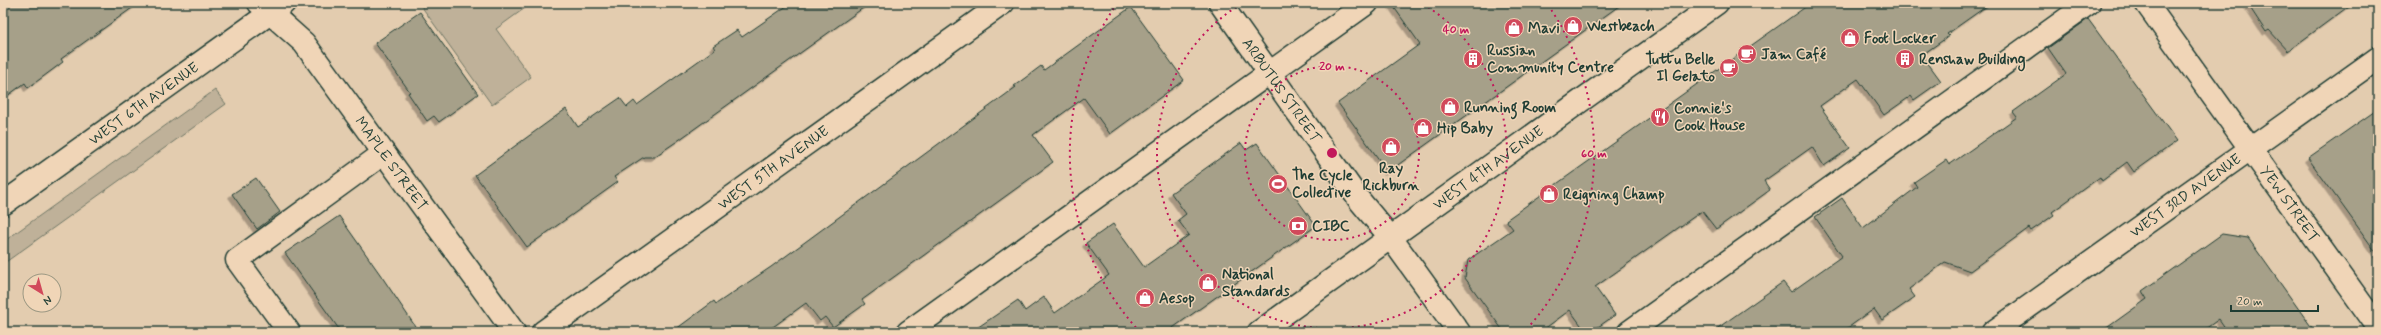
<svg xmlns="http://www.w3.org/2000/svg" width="2381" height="335" viewBox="0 0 2381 335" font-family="Mynerve,sans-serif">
  <defs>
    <filter id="shadow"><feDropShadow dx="-3.5" dy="3.5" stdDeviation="0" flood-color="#0004"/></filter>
  </defs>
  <rect width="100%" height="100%" fill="#e3ccaf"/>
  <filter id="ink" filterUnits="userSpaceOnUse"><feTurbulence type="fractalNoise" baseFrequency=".025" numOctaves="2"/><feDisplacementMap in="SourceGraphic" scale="8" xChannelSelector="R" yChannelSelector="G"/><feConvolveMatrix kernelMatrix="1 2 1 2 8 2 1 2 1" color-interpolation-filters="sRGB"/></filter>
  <g filter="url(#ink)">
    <!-- green -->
    <path fill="#bfb199" stroke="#6f7766" d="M 419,3 L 532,3 L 496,29 L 531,77 L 492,105 Z
      M 215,90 L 226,104 L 3,264 L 3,242 Z"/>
    <!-- building -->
    <path fill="#a6a089" stroke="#1f3d34" filter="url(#shadow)" d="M 3,3 L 139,3 L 61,59 L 63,62 L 28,88 L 25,83 L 3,99 Z
      M 791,3 L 870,3 L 676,142 L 654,157 L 644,157 L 614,177 L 618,182 L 527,247 L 475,175 L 566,109 L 578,127 L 620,98 L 627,107 L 634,101 L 637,105 L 715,49 L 713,46 L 737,30 L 742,37 Z
      M 1391,3 L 1623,3 L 1388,172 L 1338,103 L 1420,44 Z
      M 1811,3 L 1991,3 L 1947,34 L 1949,36 L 1922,55 L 1941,81 L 1914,100 L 1911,96 L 1884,115 L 1858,79 L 1820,106 L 1850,148 L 1824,166 L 1812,147 L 1764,181 L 1770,190 L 1716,229 L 1702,211 L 1595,287 L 1615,315 L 1591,332 L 1586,332 L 1570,310 L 1540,332 L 1504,332 L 1465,278 L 1468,260 L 1513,229 L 1506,220 Z
      M 2247,3 L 2353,3 L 2288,51 L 2269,30 L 2266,32 Z
      M 1131,7 L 1184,80 L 1110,134 L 1084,98 L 1033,135 L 1053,162 L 862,300 L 865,304 L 833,327 L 825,317 L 820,321 L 806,303 L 766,332 L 672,332 L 714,301 L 716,304 L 771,267 L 1016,87 L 1014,86 L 1025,78 L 1041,66 L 1044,70 Z
      M 420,12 L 478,94 L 439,122 L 434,116 L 427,121 L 408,93 L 410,92 L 375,43 Z
      M 2088,19 L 2177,141 L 2134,172 L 2127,162 L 2102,181 L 2100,177 L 2052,212 L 2054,215 L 2031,231 L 2029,228 L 1970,271 L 1945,262 L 1909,289 L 1915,297 L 1882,320 L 1874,309 L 1842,332 L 1712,332 L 1783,282 L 1791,292 L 1842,256 L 1815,217 L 1842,198 L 1863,228 L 1917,187 L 1914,182 L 1946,160 L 1949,165 L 2017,117 L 2013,112 L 2066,74 L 2048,48 Z
      M 2378,109 L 2378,255 L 2308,158 Z
      M 1241,143 L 1246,150 L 1257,143 L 1316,226 L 1167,332 L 971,332 L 1018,300 L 1025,311 L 1044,297 L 1055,313 L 1109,275 L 1086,243 L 1113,224 L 1144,267 L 1189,235 L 1178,220 L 1186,214 L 1171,193 Z
      M 256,178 L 280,212 L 257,229 L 232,194 Z
      M 339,216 L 382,277 L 419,332 L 341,332 L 285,253 Z
      M 2222,234 L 2248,238 L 2315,332 L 2228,332 L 2219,319 L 2201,332 L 2101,332 L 2147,299 L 2142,291 Z"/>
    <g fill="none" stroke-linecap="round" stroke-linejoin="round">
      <!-- minor casing -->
      <g stroke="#1f3d34" stroke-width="25">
        <g id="minor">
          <path id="s1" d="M 259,3 L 304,43 L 514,332"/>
          <path id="s2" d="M 1220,3 L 1360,201 L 1391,238 L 1459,332"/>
          <path id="s3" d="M 2146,3 L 2378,327"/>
          <path id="s4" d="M 3,204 L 284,3"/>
          <path d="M 289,332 L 237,260 L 384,153"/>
          <path id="s5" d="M 543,332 L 1003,3"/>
          <path d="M 908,332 L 1367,3"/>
          <path d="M 1629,332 L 2089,3"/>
          <path id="s6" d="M 1993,332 L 2378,58"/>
        </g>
      </g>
      <!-- major casing -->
      <g stroke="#1f3d34" stroke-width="25">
        <g id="major">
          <path id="s7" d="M 1259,332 L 1717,3"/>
        </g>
      </g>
      <!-- minor -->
      <use href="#minor" stroke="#f0d5b7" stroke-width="22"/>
      <!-- major -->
      <use href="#major" stroke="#f0d5b7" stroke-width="22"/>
    </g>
  </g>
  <!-- distance rings -->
  <g fill="none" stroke="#c2185b" stroke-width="2" stroke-dasharray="2 4">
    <circle cx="1332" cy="153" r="87"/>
    <path d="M1423 4A175 175 0 1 1 1241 4"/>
    <path d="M1140 332A262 262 0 0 1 1116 5M1548 5A262 262 0 0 1 1524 332"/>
  </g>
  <!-- icons -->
  <defs>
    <g id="shop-disc" transform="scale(1)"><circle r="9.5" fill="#d1495b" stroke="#f0d5b7"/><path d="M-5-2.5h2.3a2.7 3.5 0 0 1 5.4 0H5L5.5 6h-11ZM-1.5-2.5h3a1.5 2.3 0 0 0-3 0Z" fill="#fff"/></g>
    <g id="cafe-disc" transform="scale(1)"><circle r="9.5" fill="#d1495b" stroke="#f0d5b7"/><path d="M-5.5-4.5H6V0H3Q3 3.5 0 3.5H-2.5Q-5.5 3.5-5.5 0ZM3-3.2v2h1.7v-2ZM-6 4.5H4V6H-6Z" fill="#fff"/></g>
    <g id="building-disc" transform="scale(1)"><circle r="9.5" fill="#d1495b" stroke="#f0d5b7"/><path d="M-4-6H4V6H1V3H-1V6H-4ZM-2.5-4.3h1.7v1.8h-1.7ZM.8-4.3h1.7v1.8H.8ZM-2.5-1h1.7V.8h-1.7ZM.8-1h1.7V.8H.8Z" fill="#fff"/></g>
    <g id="restaurant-disc" transform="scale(1)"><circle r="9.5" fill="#d1495b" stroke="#f0d5b7"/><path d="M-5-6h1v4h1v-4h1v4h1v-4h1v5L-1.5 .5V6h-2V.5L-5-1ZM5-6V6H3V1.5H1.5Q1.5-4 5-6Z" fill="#fff"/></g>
    <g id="stadium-disc" transform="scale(1)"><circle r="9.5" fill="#d1495b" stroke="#f0d5b7"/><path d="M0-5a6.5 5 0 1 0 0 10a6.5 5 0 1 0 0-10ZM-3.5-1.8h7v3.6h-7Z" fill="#fff"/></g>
    <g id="bank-disc" transform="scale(1)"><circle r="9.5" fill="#d1495b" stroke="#f0d5b7"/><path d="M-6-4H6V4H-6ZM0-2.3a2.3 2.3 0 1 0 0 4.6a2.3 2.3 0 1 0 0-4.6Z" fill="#fff"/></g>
  </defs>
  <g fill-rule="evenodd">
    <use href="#shop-disc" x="1573" y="26"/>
    <use href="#shop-disc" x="1514" y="28"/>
    <use href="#shop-disc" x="1850" y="38"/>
    <use href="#cafe-disc" x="1747" y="54"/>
    <use href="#building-disc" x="1473" y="59"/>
    <use href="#building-disc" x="1905" y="59"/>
    <use href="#cafe-disc" x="1729" y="68"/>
    <use href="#shop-disc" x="1450" y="107"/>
    <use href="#restaurant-disc" x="1660" y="117"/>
    <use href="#shop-disc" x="1423" y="128"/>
    <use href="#shop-disc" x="1391" y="147"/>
    <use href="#stadium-disc" x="1278" y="184"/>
    <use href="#shop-disc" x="1549" y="194"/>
    <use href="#bank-disc" x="1298" y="226"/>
    <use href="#shop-disc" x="1208" y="283"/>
    <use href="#shop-disc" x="1145" y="298"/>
  </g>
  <g text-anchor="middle" stroke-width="3" stroke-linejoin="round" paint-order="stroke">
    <!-- poi labels -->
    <g font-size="15" font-weight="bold" fill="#1f3d34" stroke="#f0d5b7" text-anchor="start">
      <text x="1587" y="31">Westbeach</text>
      <text x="1528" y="33">Mavi</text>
      <text x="1864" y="43">Foot Locker</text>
      <text x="1487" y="55">Russian<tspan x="1487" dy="17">Community Centre</tspan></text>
      <text x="1761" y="59">Jam Café</text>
      <text x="1715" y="64" text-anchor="end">Tuttu Belle<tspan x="1715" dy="17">Il Gelato</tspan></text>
      <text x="1919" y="64">Renshaw Building</text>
      <text x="1464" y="112">Running Room</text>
      <text x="1674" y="113">Connie's<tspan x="1674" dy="17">Cook House</tspan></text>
      <text x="1437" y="133">Hip Baby</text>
      <text x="1391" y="173" text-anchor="middle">Ray<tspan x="1391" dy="17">Rickburn</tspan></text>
      <text x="1292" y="180">The Cycle<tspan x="1292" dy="17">Collective</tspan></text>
      <text x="1563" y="199">Reigning Champ</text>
      <text x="1312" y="231">CIBC</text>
      <text x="1222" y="279">National<tspan x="1222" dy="17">Standards</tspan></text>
      <text x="1159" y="303">Aesop</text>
    </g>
    <!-- street labels -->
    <g font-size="15" fill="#1f3d34" stroke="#f0d5b7">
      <text dy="5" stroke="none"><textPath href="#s2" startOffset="107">ARBUTUS STREET</textPath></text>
      <text dy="5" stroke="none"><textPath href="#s4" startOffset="173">WEST 6TH AVENUE</textPath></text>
      <text dy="5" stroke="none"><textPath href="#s1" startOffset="209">MAPLE STREET</textPath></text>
      <text dy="5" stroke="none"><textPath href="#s5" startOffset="283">WEST 5TH AVENUE</textPath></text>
      <text dy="5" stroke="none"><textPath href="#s7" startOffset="282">WEST 4TH AVENUE</textPath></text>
      <text dy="5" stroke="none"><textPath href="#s6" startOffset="236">WEST 3RD AVENUE</textPath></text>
      <text dy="5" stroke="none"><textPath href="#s3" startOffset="247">YEW STREET</textPath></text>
    </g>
  </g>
  <circle cx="1332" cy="153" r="6" fill="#c2185b" stroke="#f0d5b7" stroke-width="2"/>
  <g font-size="12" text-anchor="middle" font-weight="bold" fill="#c2185b" stroke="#f0d5b7" stroke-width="3" stroke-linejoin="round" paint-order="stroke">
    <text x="1456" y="33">40 m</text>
    <text x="1332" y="70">20 m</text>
    <text x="1594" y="157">60 m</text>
  </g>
  <!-- margin -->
  <rect width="2381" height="335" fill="none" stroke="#f0d5b7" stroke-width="16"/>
  <rect x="8" y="8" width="2365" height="319" fill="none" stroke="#1f3d34" stroke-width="1.5" filter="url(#ink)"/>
  <!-- north arrow -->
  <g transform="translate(42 293) rotate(143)"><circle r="19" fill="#f0d5b7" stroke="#9c9883"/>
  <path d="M0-3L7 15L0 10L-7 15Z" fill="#d1495b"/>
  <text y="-6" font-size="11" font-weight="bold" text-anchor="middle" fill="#1f3d34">N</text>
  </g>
  <!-- scale -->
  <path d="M2231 305v6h87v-6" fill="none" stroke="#1f3d34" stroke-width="2"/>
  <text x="2237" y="305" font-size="12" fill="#1f3d34" stroke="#f0d5b7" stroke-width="3" paint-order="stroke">20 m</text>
</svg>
